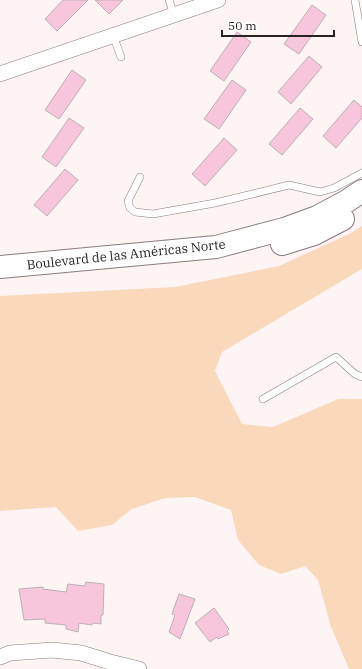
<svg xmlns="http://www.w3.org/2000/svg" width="362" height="669" viewBox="0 0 362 669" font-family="'IBM Plex Serif',serif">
  <rect width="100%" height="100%" fill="#fff4f4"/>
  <!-- green -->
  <path fill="#fad8bc" d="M 362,226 L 362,269 L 222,352 L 215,371 L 242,424 L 273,427 L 338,399 L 362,399 L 362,669 L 349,669 L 331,627 L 318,580 L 305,566 L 281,574 L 259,565 L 238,540 L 231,510 L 195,497 L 165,498 L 132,509 L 112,525 L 78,531 L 56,507 L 0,511 L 0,296 L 175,287 L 279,266 L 351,233 Z"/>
  <!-- building -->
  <path fill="#f8c6dc" stroke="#bbb0b5" d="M 63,0 L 88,0 L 57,31 L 45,19 Z
    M 95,0 L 123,0 L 109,14 Z
    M 312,5 L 326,15 L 299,54 L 284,44 Z
    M 237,32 L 251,42 L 224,81 L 210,71 Z
    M 309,56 L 322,67 L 291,104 L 278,92 Z
    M 72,70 L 86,80 L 59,119 L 45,110 Z
    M 232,80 L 246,90 L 219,129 L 204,119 Z
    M 354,100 L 362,107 L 362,118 L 336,148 L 323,136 Z
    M 300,108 L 313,119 L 282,155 L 269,144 Z
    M 69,118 L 84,128 L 56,167 L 42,157 Z
    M 224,138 L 237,150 L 205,186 L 192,174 Z
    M 65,169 L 78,180 L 47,216 L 34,205 Z
    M 86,582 L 104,584 L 103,615 L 101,615 L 101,624 L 93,623 L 92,625 L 79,623 L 78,632 L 66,629 L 66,625 L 45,623 L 45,619 L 24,620 L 19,589 L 43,587 L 43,589 L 66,592 L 68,584 L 85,586 Z
    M 179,594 L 195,599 L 180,639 L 169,632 L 175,615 L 172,614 Z
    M 214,608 L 229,629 L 227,631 L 229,634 L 218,639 L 217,637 L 210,642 L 195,623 Z"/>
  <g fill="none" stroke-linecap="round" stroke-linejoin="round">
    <!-- lane casing -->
    <g stroke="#887c7d" stroke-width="8">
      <path id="lane" d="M 169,0 L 174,15
        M 355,0 L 362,42
        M 113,35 L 121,57
        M 140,177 L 128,201 L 130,208 L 135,212 L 153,214 L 215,203 L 289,185 L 320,192 L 334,188 L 362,173
        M 263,399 L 336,357 L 355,374 L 362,377"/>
    </g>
    <!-- street casing -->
    <g stroke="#887c7d" stroke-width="16">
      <path id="street" d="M 0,74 L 218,0
        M 0,657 L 10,653 L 52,650 L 81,653 L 110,662 L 139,669"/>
    </g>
    <!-- primary casing -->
    <g stroke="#887c7d" stroke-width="24">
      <path id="primary" d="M 282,244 L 314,234 L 343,219
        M 0,267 L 216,247 L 284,229 L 317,217 L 347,201 L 362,191"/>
    </g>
    <!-- lane -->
    <use href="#lane" stroke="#fff" stroke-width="7"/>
    <!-- street -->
    <use href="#street" stroke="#fff" stroke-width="15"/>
    <!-- primary -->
    <use href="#primary" stroke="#fff" stroke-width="22"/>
  </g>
  <g text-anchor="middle" stroke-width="3.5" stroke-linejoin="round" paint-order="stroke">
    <!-- street labels -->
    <g font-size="13" fill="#272323" stroke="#fff">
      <text transform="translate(126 254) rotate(-6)" y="5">Boulevard de las Américas Norte</text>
    </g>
  </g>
  <!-- scale -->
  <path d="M222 30v6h112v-6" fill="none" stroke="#272323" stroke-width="2"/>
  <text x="228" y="30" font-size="12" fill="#272323" stroke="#ffffff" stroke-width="3" paint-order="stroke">50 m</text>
</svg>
